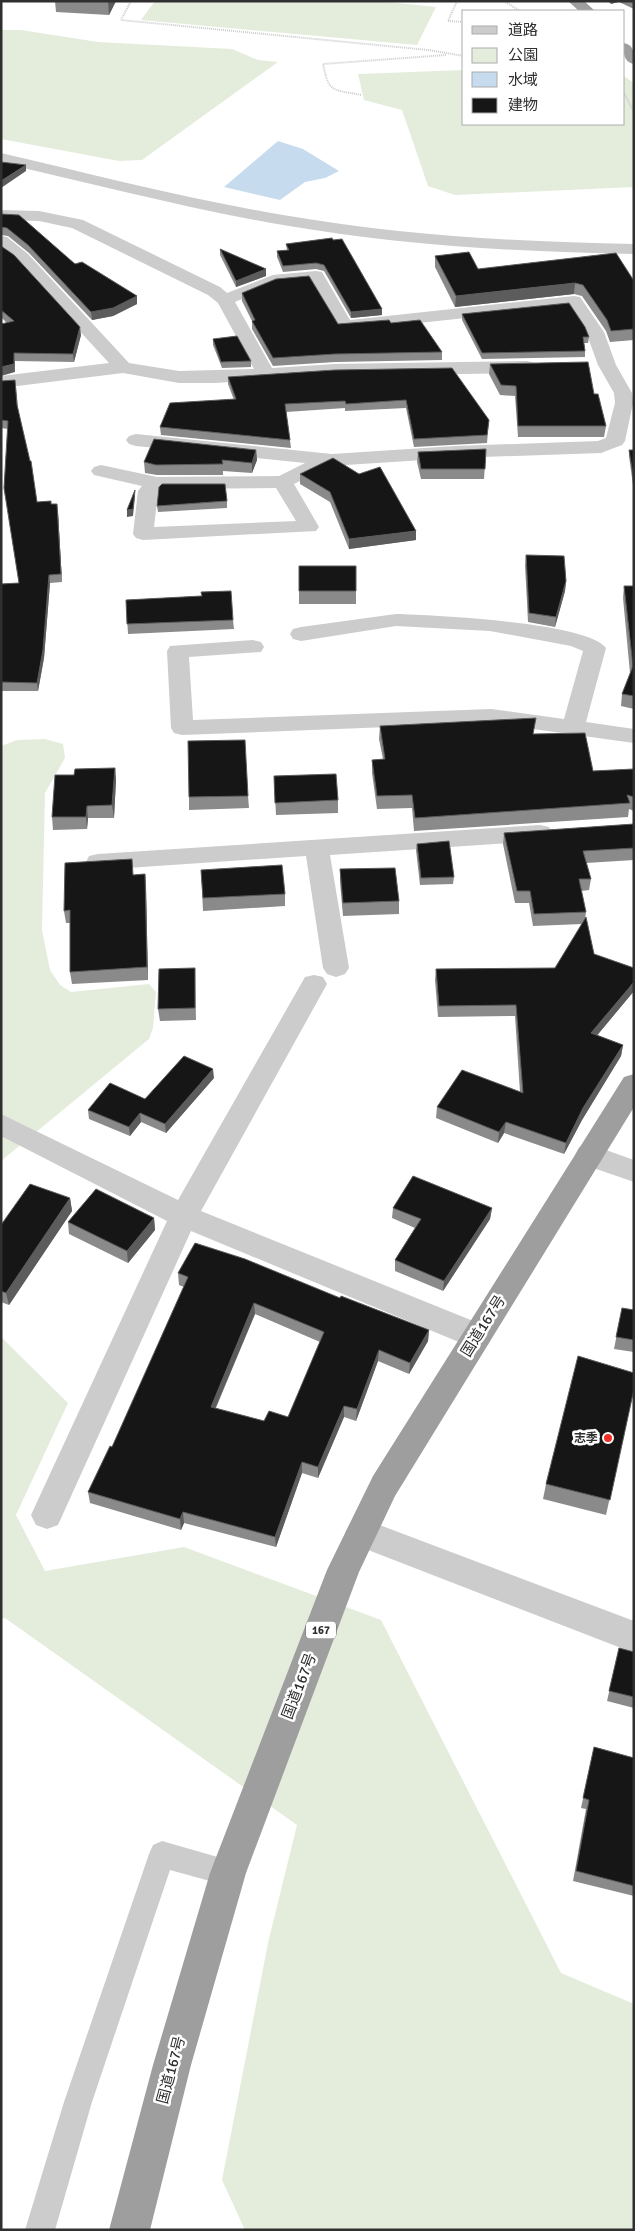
<svg xmlns="http://www.w3.org/2000/svg" width="635" height="2231" viewBox="0 0 635 2231" font-family="Signika,'Noto Sans JP',sans-serif">
  <rect width="100%" height="100%" fill="#fff"/>
  <!-- green -->
  <path fill="#e4eddc" d="M 155,1 L 378,1 L 436,7 L 417,45 L 141,20 Z
    M 1,30 L 21,30 L 98,42 L 232,49 L 258,60 L 278,62 L 142,160 L 119,161 L 1,139 Z
    M 464,70 L 464,124 L 624,124 L 624,76 L 634,83 L 634,187 L 455,195 L 428,186 L 402,110 L 364,100 L 358,74 Z
    M 45,739 L 63,744 L 65,758 L 45,793 L 42,930 L 50,970 L 60,985 L 71,992 L 149,984 L 156,992 L 153,1028 L 149,1039 L 1,1161 L 1,746 L 17,740 Z
    M 1,1337 L 68,1403 L 16,1515 L 45,1571 L 184,1547 L 381,1620 L 561,1973 L 634,2004 L 634,2230 L 245,2230 L 222,2180 L 268,1943 L 297,1825 L 5,1618 L 1,1619 Z"/>
  <!-- water -->
  <path fill="#c7dbee" d="M 278,141 L 303,149 L 339,171 L 325,178 L 305,182 L 280,200 L 224,187 Z"/>
  <g fill="none" stroke-linecap="round" stroke-linejoin="round">
    <!-- path -->
    <path stroke="#ccc" stroke-width="2" stroke-dasharray="1 1" stroke-linecap="butt" d="M 131,1 L 121,20 L 428,50 L 464,56
      M 457,1 L 448,21 L 464,22
      M 504,1 L 520,11
      M 624,93 L 634,112
      M 361,95 C 333,89 329,94 323,64 L 446,55"/>
    <!-- service -->
    <path fill="#ccc" fill-rule="evenodd" d="M 162,1841 L 228,1860 L 237,1864 L 241,1873 L 237,1882 L 228,1886 L 170,1870 L 92,2102 L 55,2230 L 25,2230 L 64,2102 L 149,1854 L 153,1845 Z"/>
    <!-- minor -->
    <path fill="#ccc" fill-rule="evenodd" d="M 1,210 L 39,211 L 83,220 L 220,287 L 227,293 L 273,275 L 316,271 L 322,272 L 350,320 L 574,296 L 580,297 L 604,332 L 616,365 L 632,393 L 633,403 L 625,441 L 622,445 L 601,453 L 455,458 L 330,466 L 294,484 L 319,527 L 316,531 L 143,540 L 136,538 L 133,534 L 138,491 L 142,486 L 94,475 L 91,471 L 94,467 L 101,465 L 157,477 L 279,476 L 305,463 L 136,446 L 129,444 L 126,440 L 129,436 L 136,434 L 332,454 L 455,446 L 598,441 L 606,438 L 615,403 L 614,393 L 598,365 L 586,332 L 569,307 L 344,331 L 338,330 L 335,326 L 310,282 L 276,285 L 235,302 L 272,368 L 335,364 L 527,361 L 534,363 L 536,367 L 534,371 L 527,373 L 335,376 L 215,383 L 179,383 L 123,373 L 1,388 L 1,376 L 109,363 L 16,262 L 1,250 L 1,236 L 7,237 L 28,254 L 129,363 L 179,371 L 254,369 L 218,303 L 208,295 L 72,228 L 39,221 L 1,220 ZM 276,488 L 296,521 L 154,527 L 158,493 L 162,489 Z
      M 396,614 C 432,615 588,622 606,648 L 586,722 L 634,729 L 634,743 L 491,723 L 182,735 L 174,733 L 171,728 L 167,651 L 170,646 L 253,640 L 261,642 L 264,647 L 261,652 L 189,657 L 193,720 L 491,709 L 564,719 L 583,651 L 571,646 L 490,631 L 396,626 L 301,641 L 293,639 L 290,634 L 293,629 L 301,627 Z
      M 540,825 L 549,827 L 552,833 L 549,839 L 540,841 L 330,855 L 349,968 L 345,974 L 336,977 L 327,974 L 323,968 L 306,856 L 98,870 L 89,868 L 86,862 L 89,856 L 98,854 Z
      M 314,975 L 323,977 L 327,984 L 201,1211 L 488,1327 L 492,1336 L 488,1345 L 477,1348 L 466,1345 L 191,1231 L 58,1525 L 47,1529 L 36,1525 L 31,1515 L 167,1221 L 1,1136 L 1,1114 L 178,1200 L 305,977 Z
      M 589,1144 L 634,1160 L 634,1182 L 579,1163 L 575,1155 L 579,1147 Z
      M 361,1518 L 634,1621 L 634,1653 L 350,1543 L 345,1533 L 350,1523 Z"/>
    <!-- tertiary -->
    <path fill="#ccc" fill-rule="evenodd" d="M 1,153 C 95,175 188,199 283,215 C 399,235 516,242 634,244 L 634,254 C 516,252 399,245 283,225 C 188,209 95,184 1,163 Z"/>
    <!-- trunk -->
    <path fill="#9e9e9e" fill-rule="evenodd" d="M 568,1 L 584,1 L 595,11 L 579,11 Z
      M 624,43 C 635,45 634,55 634,64 C 623,62 623,52 624,43 Z
      M 634,1074 L 634,1107 L 395,1496 L 359,1572 L 246,1873 L 191,2065 L 150,2230 L 109,2230 L 153,2065 L 210,1873 L 327,1570 L 373,1476 L 624,1077 Z"/>
  </g>
  <!-- wall -->
  <path fill="#8a8a8a" fill-rule="evenodd" d="M 55,1 L 116,1 L 109,15 L 56,12 Z
    M 607,1 L 634,1 L 634,9 L 619,2 L 611,4 Z
    M 1,214 L 75,264 L 137,296 L 137,304 L 113,316 L 92,320 L 29,253 L 8,236 L 1,235 Z
    M 332,238 L 382,309 L 382,315 L 351,318 L 324,271 L 316,269 L 283,272 L 277,257 L 277,251 L 287,250 L 286,244 Z
    M 1,246 L 81,335 L 74,362 L 15,361 L 15,372 L 7,323 L 1,317 Z
    M 220,249 L 266,269 L 266,276 L 236,287 L 220,255 Z
    M 435,256 L 478,269 L 634,281 L 634,340 L 610,342 L 606,331 L 582,296 L 574,294 L 455,307 L 435,267 Z
    M 242,293 L 338,324 L 391,323 L 442,352 L 442,360 L 335,362 L 273,366 L 252,329 L 252,321 L 242,301 Z
    M 462,314 L 589,337 L 588,343 L 584,343 L 585,351 L 585,357 L 482,359 L 462,320 Z
    M 213,339 L 251,361 L 251,367 L 222,368 L 213,345 Z
    M 490,364 L 594,394 L 606,426 L 604,437 L 518,437 L 515,396 L 500,395 L 489,374 Z
    M 335,370 L 489,420 L 487,443 L 414,447 L 406,408 L 345,411 L 345,408 L 286,412 L 290,440 L 291,448 L 161,435 L 160,427 L 234,400 L 228,384 L 228,377 Z
    M 1,381 L 16,388 L 18,408 L 37,502 L 51,504 L 58,512 L 62,582 L 50,583 L 44,658 L 38,691 L 1,691 L 1,584 L 19,583 L 8,429 L 1,428 Z
    M 486,449 L 484,479 L 421,479 L 417,462 L 418,452 Z
    M 256,450 L 257,460 L 252,473 L 223,471 L 223,475 L 157,475 L 145,473 L 144,462 Z
    M 629,450 L 634,450 L 634,493 L 629,456 Z
    M 300,474 L 416,540 L 349,549 L 330,502 L 300,484 Z
    M 227,501 L 227,508 L 158,512 L 157,506 Z
    M 526,555 L 566,581 L 565,591 L 555,627 L 528,622 L 525,565 Z
    M 299,566 L 356,591 L 356,604 L 299,604 Z
    M 624,586 L 634,586 L 634,709 L 621,706 L 622,694 L 630,673 L 623,598 Z
    M 202,596 L 233,620 L 234,629 L 128,634 L 126,600 Z
    M 380,726 L 534,734 L 593,771 L 634,769 L 634,811 L 629,809 L 628,817 L 414,831 L 412,808 L 377,809 L 372,773 L 372,760 L 383,759 L 379,739 Z
    M 115,768 L 116,780 L 114,818 L 88,818 L 87,829 L 53,830 L 52,817 L 74,775 Z
    M 274,776 L 338,800 L 338,813 L 276,815 Z
    M 248,796 L 249,808 L 189,810 L 189,797 Z
    M 634,824 L 634,860 L 586,863 L 591,879 L 589,890 L 581,891 L 586,912 L 585,920 L 594,954 L 634,991 L 597,1035 L 623,1045 L 621,1056 L 582,1120 L 564,1154 L 504,1133 L 498,1143 L 436,1118 L 437,1107 L 520,1092 L 515,1016 L 438,1017 L 435,980 L 436,969 L 555,968 L 582,924 L 533,926 L 529,903 L 515,903 L 503,844 L 504,833 Z
    M 417,844 L 454,877 L 453,884 L 420,885 L 416,850 Z
    M 340,869 L 399,901 L 399,914 L 343,916 L 340,882 Z
    M 201,870 L 285,894 L 285,906 L 203,911 Z
    M 145,874 L 146,887 L 148,980 L 72,984 L 70,972 L 70,923 L 66,923 L 64,911 L 133,875 Z
    M 195,968 L 196,1020 L 160,1021 L 158,1009 Z
    M 214,1078 L 166,1133 L 141,1122 L 130,1136 L 89,1119 L 88,1110 L 145,1099 Z
    M 70,1198 L 72,1211 L 9,1305 L 1,1302 L 1,1225 Z
    M 393,1208 L 492,1208 L 490,1219 L 443,1291 L 395,1271 L 395,1260 L 415,1228 L 392,1218 Z
    M 154,1218 L 155,1230 L 128,1263 L 69,1234 L 68,1222 Z
    M 178,1273 L 340,1298 L 429,1330 L 428,1341 L 409,1374 L 378,1361 L 356,1421 L 344,1417 L 318,1478 L 302,1473 L 276,1547 L 184,1523 L 181,1530 L 90,1503 L 88,1492 L 112,1447 L 184,1287 L 179,1285 ZM 255,1314 L 320,1342 L 288,1417 L 264,1421 L 216,1408 Z
    M 622,1308 L 634,1310 L 634,1352 L 614,1349 Z
    M 634,1389 L 606,1515 L 543,1499 L 546,1484 Z
    M 619,1648 L 634,1652 L 634,1708 L 607,1701 Z
    M 594,1747 L 634,1758 L 634,1896 L 573,1881 L 586,1809 L 581,1808 Z"/>
  <!-- shaded-wall -->
  <path fill="#5c5c5c" d="M 108,1 L 116,1 L 109,15 Z
    M 611,1 L 619,1 L 611,4 Z
    M 26,165 L 26,171 L 1,188 L 1,181 Z
    M 266,269 L 266,276 L 236,287 L 236,281 Z
    M 575,283 L 574,294 L 455,307 L 456,296 Z
    M 137,296 L 137,304 L 113,316 L 92,320 L 91,312 Z
    M 382,309 L 382,315 L 351,318 L 351,312 Z
    M 80,327 L 81,335 L 74,362 L 73,354 Z
    M 14,353 L 15,372 L 1,376 L 1,367 Z
    M 256,450 L 257,460 L 252,473 L 252,463 Z
    M 135,490 L 135,496 L 133,516 L 127,517 L 127,510 Z
    M 57,504 L 58,512 L 62,582 L 61,574 Z
    M 416,531 L 416,540 L 349,549 L 349,539 Z
    M 49,575 L 50,583 L 44,658 L 38,691 L 37,683 Z
    M 566,581 L 565,591 L 555,627 L 556,617 Z
    M 115,768 L 116,780 L 114,818 L 112,805 Z
    M 87,806 L 88,818 L 87,829 L 86,817 Z
    M 145,874 L 146,887 L 148,980 L 147,967 Z
    M 634,982 L 634,991 L 590,1044 L 591,1033 Z
    M 623,1045 L 621,1056 L 582,1120 L 564,1154 L 566,1143 L 583,1108 Z
    M 213,1069 L 214,1078 L 166,1133 L 165,1124 Z
    M 140,1113 L 141,1122 L 130,1136 L 129,1127 Z
    M 506,1122 L 504,1133 L 498,1143 L 499,1132 Z
    M 70,1198 L 72,1211 L 9,1305 L 6,1293 Z
    M 492,1208 L 490,1219 L 443,1291 L 444,1281 Z
    M 154,1218 L 155,1230 L 128,1263 L 127,1251 Z
    M 254,1303 L 255,1314 L 211,1418 L 211,1407 Z
    M 429,1330 L 428,1341 L 409,1374 L 410,1363 Z
    M 379,1350 L 378,1361 L 356,1421 L 357,1409 Z
    M 344,1406 L 344,1417 L 318,1478 L 318,1467 Z
    M 302,1462 L 302,1473 L 276,1547 L 275,1537 Z
    M 183,1512 L 184,1523 L 181,1530 L 180,1519 Z"/>
  <!-- building -->
  <path fill="#161616" stroke="#5c5c5c" fill-rule="evenodd" d="M 1,162 L 26,165 L 1,181 Z
    M 1,214 L 19,215 L 75,264 L 82,262 L 137,296 L 113,308 L 91,312 L 28,245 L 7,228 L 1,227 Z
    M 332,238 L 333,240 L 342,239 L 382,309 L 351,312 L 324,265 L 316,263 L 283,266 L 277,251 L 289,250 L 286,244 Z
    M 1,246 L 14,255 L 80,327 L 73,354 L 14,353 L 14,364 L 1,367 L 1,324 L 14,321 L 1,310 Z
    M 220,249 L 266,269 L 236,281 Z
    M 469,252 L 478,269 L 616,253 L 634,281 L 634,329 L 611,331 L 607,320 L 583,285 L 575,283 L 456,296 L 435,256 Z
    M 309,276 L 338,324 L 389,320 L 391,323 L 420,320 L 442,352 L 335,354 L 273,358 L 252,321 L 255,320 L 242,293 L 276,279 Z
    M 569,303 L 585,327 L 589,337 L 583,337 L 585,351 L 482,353 L 462,314 Z
    M 237,336 L 251,361 L 221,362 L 213,339 Z
    M 588,362 L 594,394 L 598,394 L 606,426 L 518,426 L 516,386 L 501,385 L 490,364 Z
    M 452,368 L 489,420 L 487,435 L 414,439 L 406,400 L 346,404 L 345,401 L 285,404 L 290,440 L 160,427 L 170,403 L 236,399 L 228,377 L 335,370 Z
    M 15,380 L 17,405 L 30,461 L 31,461 L 37,502 L 51,501 L 51,504 L 57,504 L 61,574 L 49,575 L 43,650 L 37,683 L 1,682 L 1,584 L 19,583 L 4,488 L 8,421 L 1,420 L 1,381 Z
    M 154,439 L 256,450 L 252,463 L 222,460 L 223,464 L 156,465 L 144,462 Z
    M 486,449 L 485,469 L 421,469 L 418,452 Z
    M 629,450 L 634,450 L 634,481 Z
    M 333,458 L 359,474 L 380,467 L 416,531 L 349,539 L 330,492 L 300,474 Z
    M 162,484 L 225,484 L 227,501 L 157,506 L 159,487 Z
    M 135,490 L 133,509 L 127,510 Z
    M 526,555 L 564,556 L 566,581 L 556,617 L 529,613 Z
    M 299,566 L 356,566 L 356,591 L 299,591 Z
    M 624,586 L 634,586 L 634,696 L 622,694 L 633,666 Z
    M 231,591 L 233,620 L 127,624 L 126,600 L 202,596 L 201,592 Z
    M 536,718 L 533,734 L 585,733 L 593,771 L 634,769 L 634,797 L 627,795 L 630,803 L 415,818 L 412,795 L 377,796 L 372,760 L 385,759 L 380,726 Z
    M 245,740 L 248,796 L 189,797 L 188,741 Z
    M 115,768 L 112,805 L 87,806 L 86,817 L 52,817 L 55,775 L 74,775 L 75,769 Z
    M 336,774 L 338,800 L 275,803 L 274,776 Z
    M 634,824 L 634,848 L 583,851 L 591,879 L 579,879 L 586,912 L 534,914 L 530,891 L 517,891 L 504,833 Z
    M 449,841 L 454,877 L 421,878 L 417,844 Z
    M 132,859 L 133,875 L 145,874 L 147,967 L 70,972 L 70,910 L 64,911 L 65,863 Z
    M 282,865 L 285,894 L 203,898 L 201,870 Z
    M 395,868 L 399,901 L 343,903 L 340,869 Z
    M 586,917 L 594,954 L 634,968 L 634,982 L 591,1033 L 623,1045 L 583,1108 L 566,1143 L 506,1122 L 499,1132 L 437,1107 L 462,1070 L 523,1093 L 516,1005 L 439,1006 L 436,969 L 555,968 Z
    M 195,968 L 195,1008 L 158,1009 L 159,969 Z
    M 184,1056 L 213,1069 L 165,1124 L 140,1113 L 129,1127 L 88,1110 L 110,1083 L 145,1099 Z
    M 413,1176 L 492,1208 L 444,1281 L 395,1260 L 421,1219 L 393,1208 Z
    M 30,1184 L 70,1198 L 6,1293 L 1,1291 L 1,1225 Z
    M 96,1189 L 154,1218 L 127,1251 L 68,1222 Z
    M 195,1243 L 245,1259 L 340,1298 L 341,1296 L 429,1330 L 410,1363 L 379,1350 L 357,1409 L 344,1406 L 318,1467 L 302,1462 L 275,1537 L 183,1512 L 180,1519 L 88,1492 L 110,1446 L 112,1447 L 188,1277 L 178,1273 ZM 254,1303 L 324,1332 L 288,1417 L 269,1411 L 264,1421 L 211,1407 Z
    M 622,1308 L 634,1310 L 634,1340 L 616,1337 Z
    M 578,1356 L 634,1373 L 634,1389 L 610,1500 L 546,1484 Z
    M 619,1648 L 634,1652 L 634,1697 L 609,1691 Z
    M 594,1747 L 634,1758 L 634,1886 L 576,1871 L 589,1800 L 583,1798 Z"/>
  <!-- markers -->
  <circle fill="#f12c26" stroke="#fff" stroke-width="2" cx="608" cy="1438" r="5"/>
  <g text-anchor="middle" stroke-width="5" stroke-linejoin="round" paint-order="stroke">
    <!-- shield labels -->
    <rect fill="#fff" stroke="#6d6d6d" stroke-width="1" x="306" y="1621.5" width="30" height="17" rx="4"/>
    <g font-size="11" font-weight="bold" fill="#2f2f2f">
      <text x="321" y="1634">167</text>
    </g>
    <!-- poi labels -->
    <g font-size="12" font-weight="bold" fill="#2f2f2f" stroke="#fff" text-anchor="end">
      <text x="598" y="1442">志季</text>
    </g>
    <!-- near-street labels -->
    <g font-size="15" fill="#2f2f2f" stroke="#fff">
      <text transform="translate(483 1326) rotate(-58)" y="5">国道167号</text>
      <text transform="translate(299 1686) rotate(-69)" y="5">国道167号</text>
      <text transform="translate(171 2070) rotate(-75)" y="5">国道167号</text>
    </g>
  </g>
  <!-- border -->
  <rect width="635" height="2231" fill="none" stroke="#2f2f2f" stroke-width="5"/>
  <!-- legend -->
  <rect x="462" y="10" width="162" height="115" fill="#ffffff" stroke="#acacac"/>
  <rect x="472" y="26" width="25" height="8" fill="#cccccc" stroke="#acacac"/>
  <text x="508" y="35" font-size="15" fill="#2f2f2f">道路</text>
  <rect x="472" y="48" width="25" height="15" fill="#e4eddc" stroke="#acacac"/>
  <text x="508" y="60" font-size="15" fill="#2f2f2f">公園</text>
  <rect x="472" y="72" width="25" height="15" fill="#c7dbee" stroke="#acacac"/>
  <text x="508" y="85" font-size="15" fill="#2f2f2f">水域</text>
  <rect x="472" y="98" width="25" height="15" fill="#161616" stroke="#acacac"/>
  <text x="508" y="110" font-size="15" fill="#2f2f2f">建物</text>
</svg>
